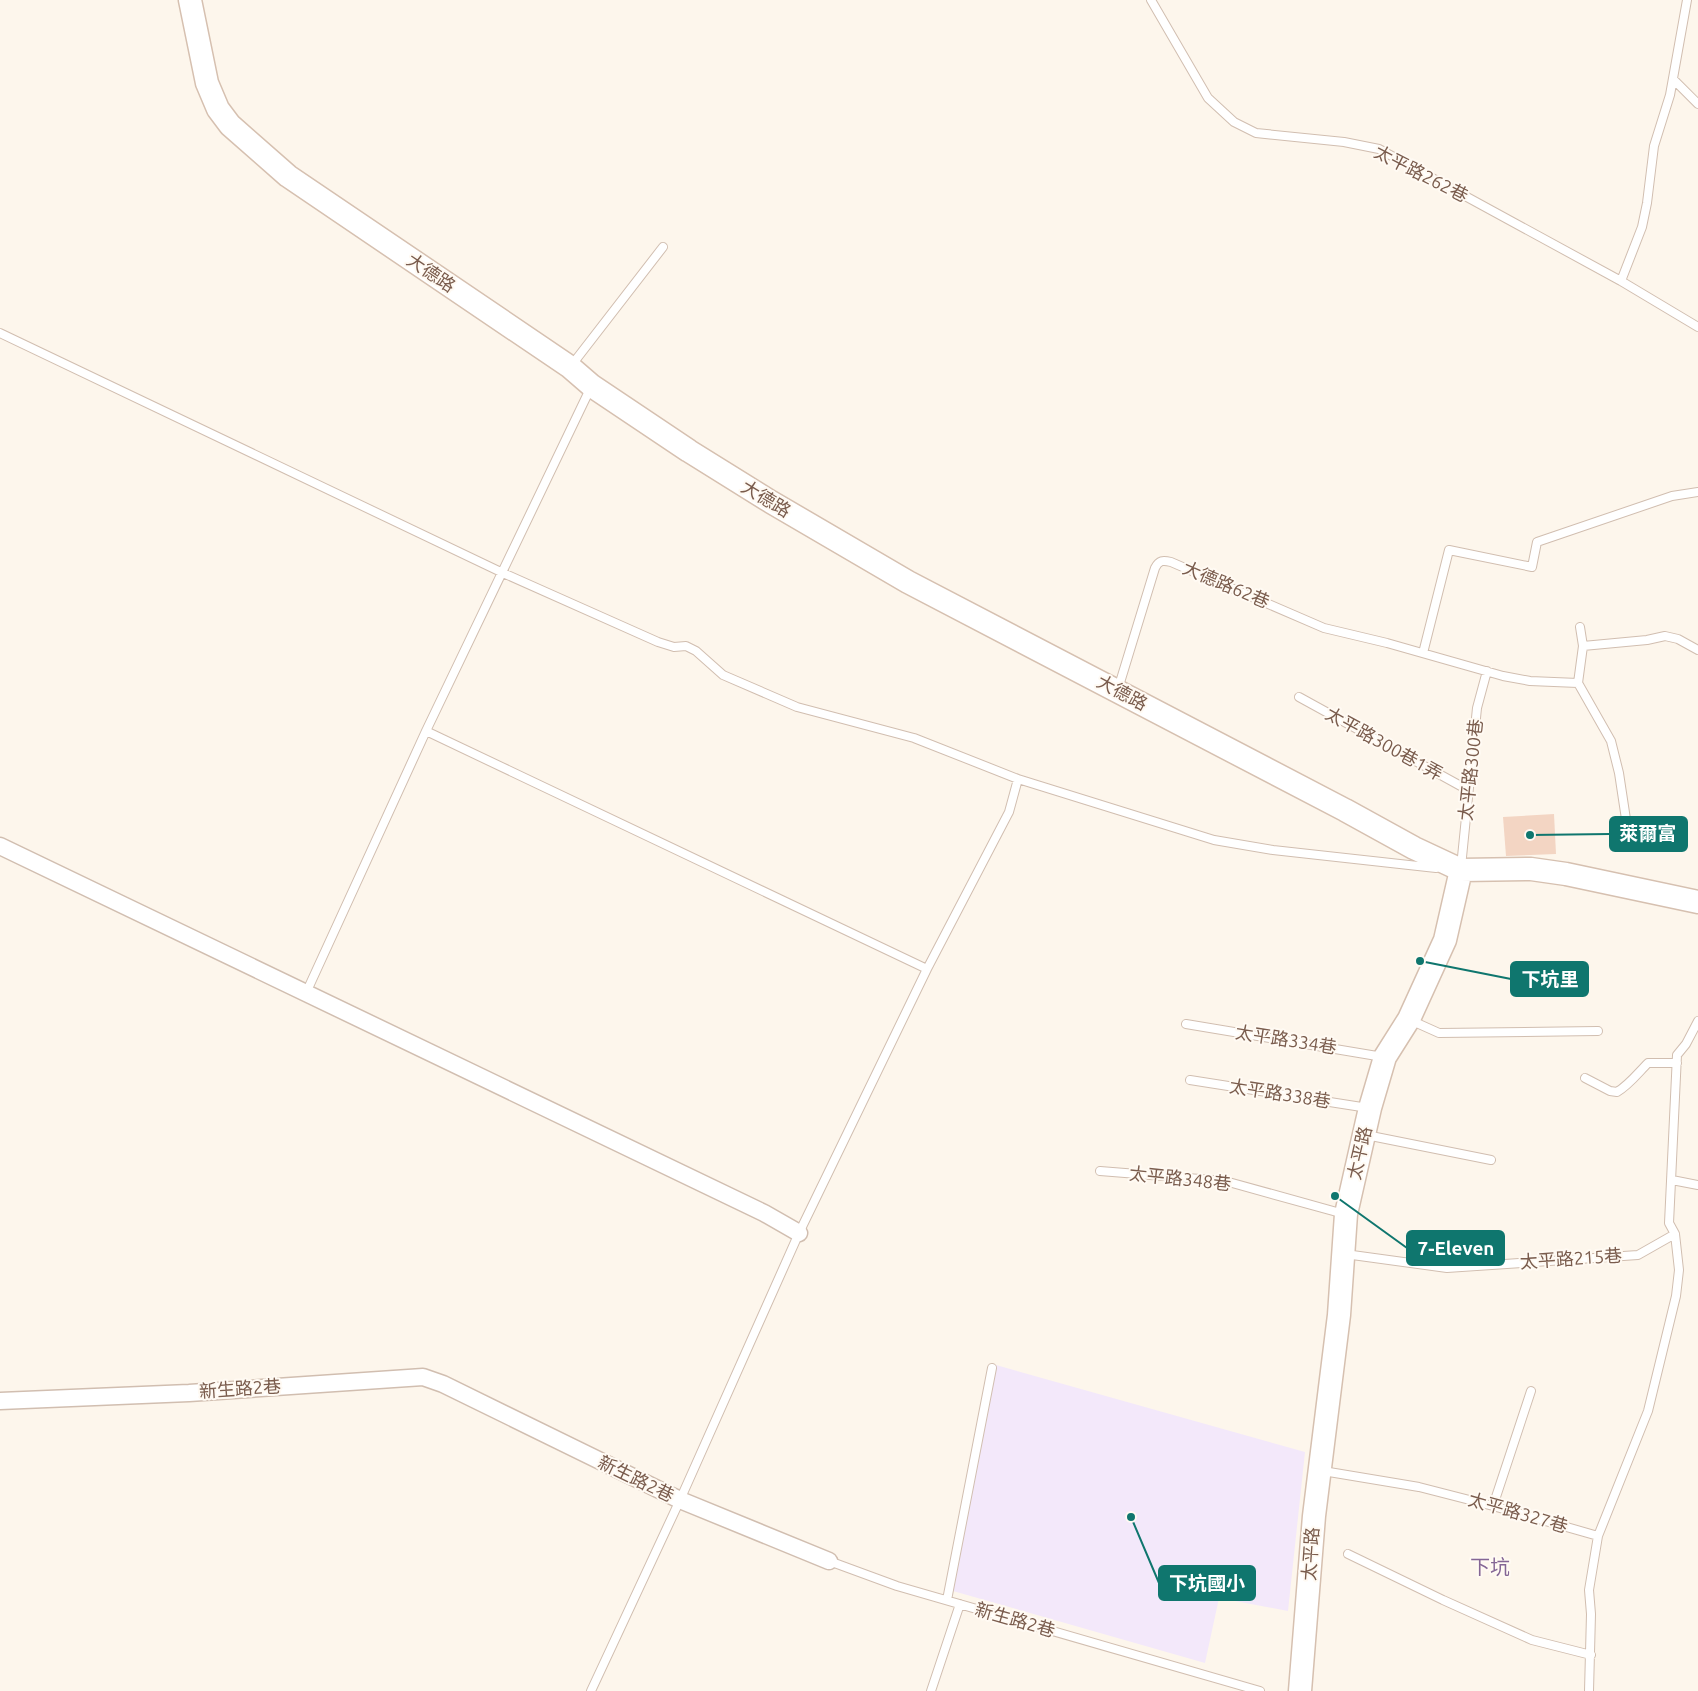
<svg xmlns="http://www.w3.org/2000/svg" width="1698" height="1691" viewBox="0 0 1698 1691" font-family="Ubuntu,'Noto Sans TC',sans-serif">
  <rect width="100%" height="100%" fill="#fdf6ec"/>
  <!-- education -->
  <path fill="#f3e8fa" d="M 996,1365 L 1305,1452 L 1288,1611 L 1219,1598 L 1205,1663 L 953,1591 L 952,1582 Z"/>
  <!-- building -->
  <path fill="#f3d5c3" d="M 1554,814 L 1556,854 L 1506,856 L 1503,817 Z"/>
  <g fill="none" stroke-linecap="round" stroke-linejoin="round">
    <!-- lane casing -->
    <g stroke="#d1beb0" stroke-width="10">
      <path id="lane" d="M 1151,0 L 1208,98 L 1234,122 L 1256,133 L 1344,142 L 1379,149 L 1621,281 L 1698,327
        M 1674,80 L 1698,104
        M 1621,281 L 1642,227 L 1647,203 L 1654,146 L 1670,95 L 1687,0
        M 0,333 L 503,573 L 658,642 L 674,647 L 686,646 L 696,651 L 723,675 L 797,707 L 914,738 L 1018,779 L 1214,840 L 1273,850 L 1436,868
        M 571,366 L 663,247
        M 1580,627 L 1583,646 L 1578,683 L 1611,741 L 1619,773 L 1629,839
        M 1583,646 L 1647,640 L 1665,636 L 1678,639 L 1698,650
        M 1423,653 L 1449,550 L 1532,567 L 1537,542 L 1672,496 L 1698,492
        M 1118,689 L 1155,568 C 1159,560 1163,560 1171,562 L 1324,628 L 1387,643 L 1503,676 L 1530,681 L 1578,683
        M 1299,697 L 1468,790
        M 426,731 L 927,969
        M 1461,867 L 1477,708 L 1487,671
        M 306,993 L 426,731 L 591,387
        M 1410,1020 L 1439,1033 L 1598,1031
        M 1186,1024 L 1383,1057
        M 1585,1078 L 1610,1091 L 1617,1092 C 1629,1085 1638,1073 1648,1063 L 1677,1063
        M 1190,1080 L 1368,1108
        M 1366,1135 L 1491,1160
        M 1100,1171 L 1225,1181 L 1344,1214
        M 1672,1180 L 1698,1185
        M 1345,1254 L 1447,1268 L 1638,1255 L 1675,1234
        M 1323,1471 L 1419,1487 L 1493,1506 L 1598,1536
        M 1493,1506 L 1531,1391
        M 1348,1554 L 1443,1600 L 1532,1640 L 1591,1655
        M 829,1561 L 897,1586 L 1260,1691
        M 947,1600 L 992,1368
        M 591,1691 L 680,1500 L 799,1233 L 927,969 L 1009,812 L 1018,779
        M 931,1691 L 960,1604
        M 1589,1691 L 1591,1614 L 1589,1590 L 1598,1536 L 1648,1411 L 1676,1296 L 1679,1270 L 1675,1234 L 1669,1223 L 1677,1055 L 1686,1044 L 1698,1021"/>
    </g>
    <!-- street casing -->
    <g stroke="#d1beb0" stroke-width="19">
      <path id="street" d="M 0,846 L 764,1213 L 799,1233
        M 0,1401 L 189,1393 L 423,1377 L 443,1384 L 680,1500 L 829,1561"/>
    </g>
    <!-- secondary casing -->
    <g stroke="#d6c0b0" stroke-width="25">
      <path id="secondary" d="M 190,0 L 207,83 L 218,109 L 230,125 L 288,176 L 570,367 L 592,386 L 689,451 L 771,502 L 908,582 L 1345,810 L 1414,848 L 1461,870 L 1531,869 L 1566,874 L 1698,902
        M 1300,1691 L 1314,1516 L 1339,1315 L 1346,1214 L 1370,1108 L 1385,1057 L 1409,1019 L 1445,940 L 1461,870"/>
    </g>
    <!-- lane -->
    <use href="#lane" stroke="#fff" stroke-width="8"/>
    <!-- street -->
    <use href="#street" stroke="#fff" stroke-width="16"/>
    <!-- secondary -->
    <use href="#secondary" stroke="#fff" stroke-width="22"/>
  </g>
  <g text-anchor="middle" stroke-width="4" stroke-linejoin="round" paint-order="stroke">
    <!-- street labels -->
    <g font-size="18" fill="#7a5c4d" stroke="#fffaf3">
      <text transform="translate(1421 174) rotate(27)" y="6">太平路262巷</text>
      <text transform="translate(431 273) rotate(34)" y="6">大德路</text>
      <text transform="translate(766 499) rotate(31)" y="6">大德路</text>
      <text transform="translate(1226 585) rotate(23)" y="6">大德路62巷</text>
      <text transform="translate(1122 693) rotate(28)" y="6">大德路</text>
      <text transform="translate(1384 744) rotate(29)" y="6">太平路300巷1弄</text>
      <text transform="translate(1471 770) rotate(-84)" y="6">太平路300巷</text>
      <text transform="translate(1286 1040) rotate(9)" y="6">太平路334巷</text>
      <text transform="translate(1280 1094) rotate(9)" y="6">太平路338巷</text>
      <text transform="translate(1360 1153) rotate(-77)" y="6">太平路</text>
      <text transform="translate(1180 1179) rotate(6)" y="6">太平路348巷</text>
      <text transform="translate(1571 1259) rotate(-4)" y="6">太平路215巷</text>
      <text transform="translate(240 1389) rotate(-4)" y="6">新生路2巷</text>
      <text transform="translate(636 1479) rotate(26)" y="6">新生路2巷</text>
      <text transform="translate(1518 1513) rotate(16)" y="6">太平路327巷</text>
      <text transform="translate(1311 1554) rotate(-86)" y="6">太平路</text>
      <text transform="translate(1015 1620) rotate(16)" y="6">新生路2巷</text>
    </g>
    <!-- quarter labels -->
    <g font-size="20" fill="#846695" stroke="#fffaf3">
      <text x="1490" y="1574">下坑</text>
    </g>
  </g>
  <!-- callouts -->
  <path fill="none" stroke="#0f766e" stroke-width="2" d="M1530 835L1610 834M1420 961L1511 979M1335 1196L1407 1248M1131 1517L1159 1583"/>
  <g fill="#0f766e" stroke="#fffaf3" stroke-width="2">
    <circle cx="1530" cy="835" r="5"/>
    <circle cx="1420" cy="961" r="5"/>
    <circle cx="1335" cy="1196" r="5"/>
    <circle cx="1131" cy="1517" r="5"/>
  </g>
  <g fill="#0f766e" stroke="#0f766e" stroke-width="2">
    <rect x="1610" y="817" width="77" height="34" rx="5"/>
    <rect x="1511" y="962" width="77" height="34" rx="5"/>
    <rect x="1407" y="1231" width="97" height="34" rx="5"/>
    <rect x="1159" y="1566" width="96" height="34" rx="5"/>
  </g>
  <g font-size="19" text-anchor="middle" font-weight="bold" fill="#fff">
    <text x="1648" y="840">萊爾富</text>
    <text x="1550" y="986">下坑里</text>
    <text x="1456" y="1255">7-Eleven</text>
    <text x="1207" y="1590">下坑國小</text>
  </g>
</svg>
